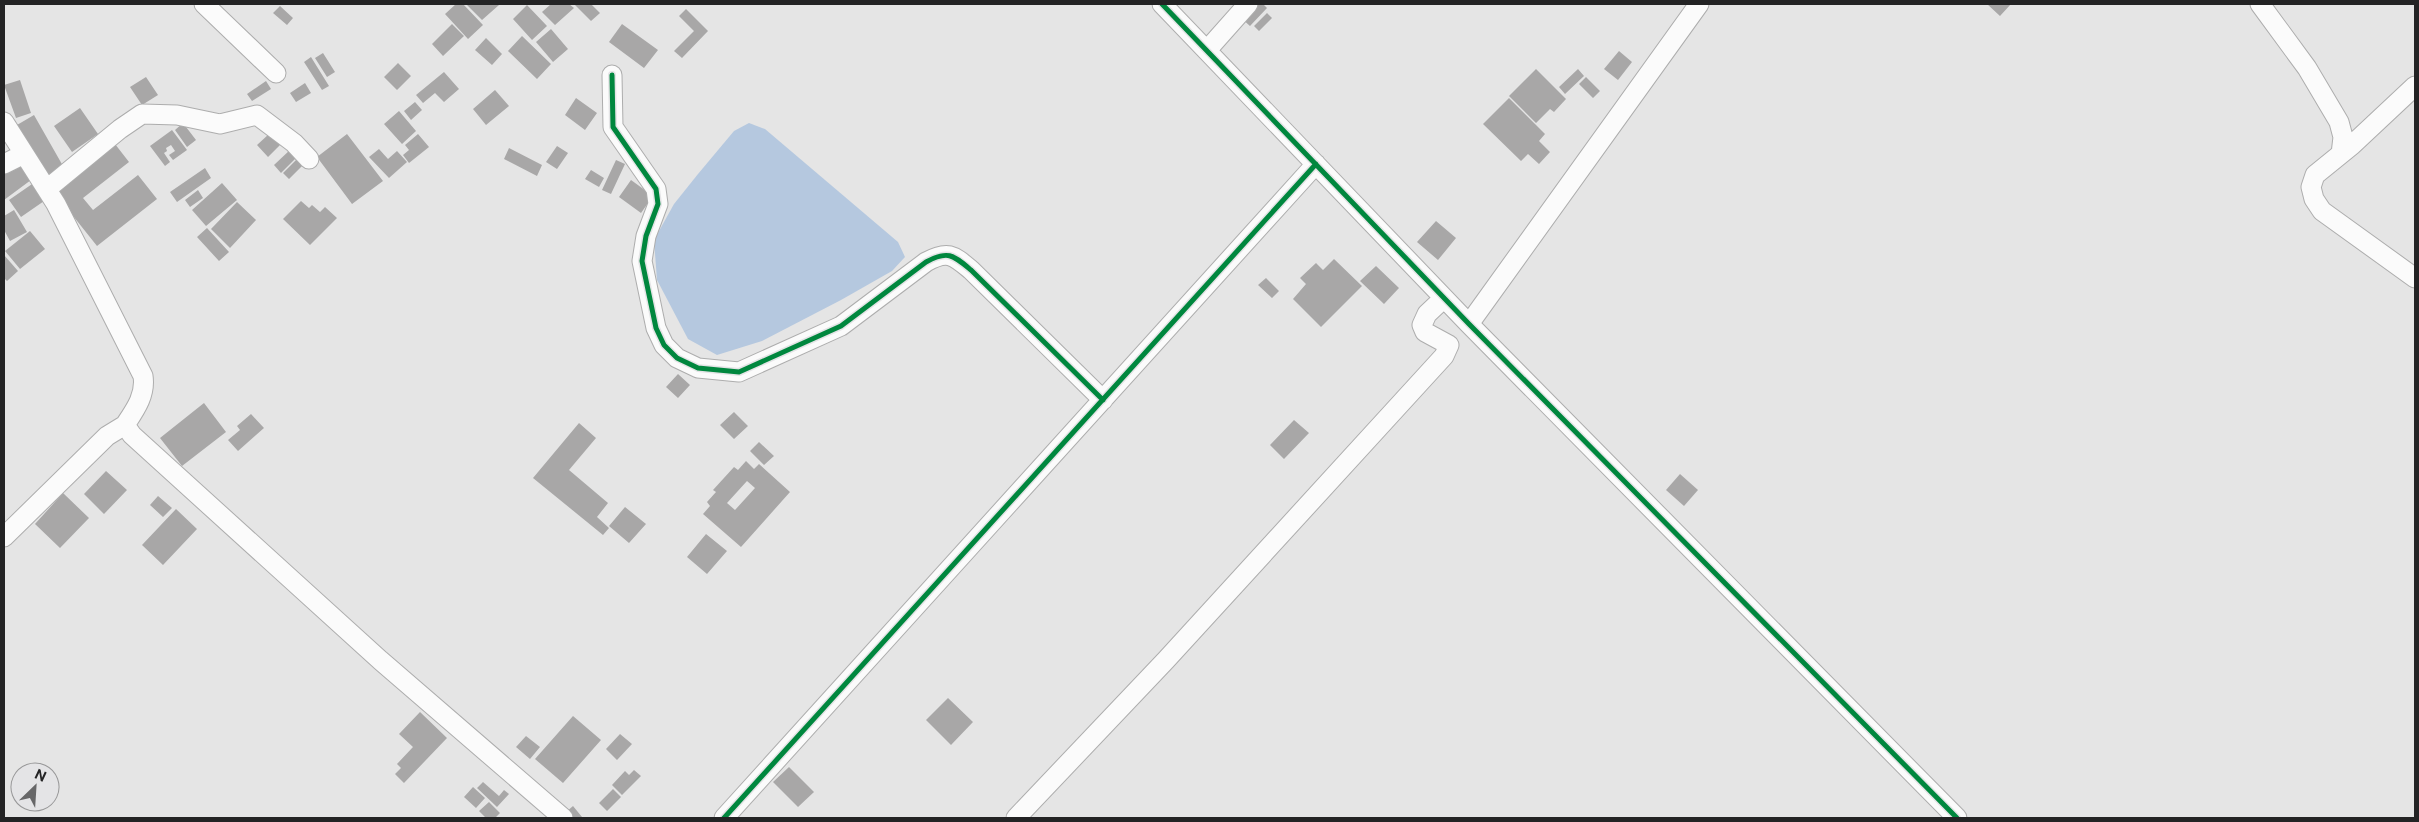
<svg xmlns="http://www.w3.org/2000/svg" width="2419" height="822" viewBox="0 0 2419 822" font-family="'Public Sans',sans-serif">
  <rect width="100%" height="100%" fill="#e5e5e5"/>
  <!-- water -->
  <path fill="#b5c8df" d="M 749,123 L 765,129 L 898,242 L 905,257 L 892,271 L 841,300 L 762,341 L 717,355 L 688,339 L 657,280 L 654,240 L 674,204 L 698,174 L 734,131 Z"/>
  <!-- building -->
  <path fill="#a8a7a7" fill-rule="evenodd" d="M 456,4 L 463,4 L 483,25 L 468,39 L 445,14 Z
    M 466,4 L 498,4 L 499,5 L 482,20 Z
    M 551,4 L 569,4 L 574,8 L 555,25 L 542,12 Z
    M 574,4 L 591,4 L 600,13 L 591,21 Z
    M 1252,4 L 1263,4 L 1267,8 L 1250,26 L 1240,17 Z
    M 1987,4 L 2011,4 L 2000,16 Z
    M 527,5 L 547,26 L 532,40 L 513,19 Z
    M 280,6 L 293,18 L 287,25 L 273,13 Z
    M 686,9 L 708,31 L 682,58 L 674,51 L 694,31 L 679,16 Z
    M 1267,13 L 1272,18 L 1259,31 L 1254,26 Z
    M 452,24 L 464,36 L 443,56 L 432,44 Z
    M 622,24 L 658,50 L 644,68 L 609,42 Z
    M 551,29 L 568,49 L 553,62 L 536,42 Z
    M 522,36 L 551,64 L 537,79 L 508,51 Z
    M 486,38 L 502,54 L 492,65 L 475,50 Z
    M 1619,51 L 1632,62 L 1618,80 L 1604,69 Z
    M 323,53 L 335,72 L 327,77 L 315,58 Z
    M 311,57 L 329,86 L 322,90 L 304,62 Z
    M 398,63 L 411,76 L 397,90 L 384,77 Z
    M 1536,69 L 1566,99 L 1554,112 L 1550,109 L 1536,123 L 1509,96 Z
    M 1578,69 L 1584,76 L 1565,94 L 1559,87 Z
    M 444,72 L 459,89 L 444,102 L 435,93 L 423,103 L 416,95 Z
    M 146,77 L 158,95 L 142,105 L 130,87 Z
    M 1586,77 L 1600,91 L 1593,98 L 1579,84 Z
    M 20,80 L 31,113 L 16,118 L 4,85 Z
    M 266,81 L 271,89 L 252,101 L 247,94 Z
    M 305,83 L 311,93 L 296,102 L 290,93 Z
    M 495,90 L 509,106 L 486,125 L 473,109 Z
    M 576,98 L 597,113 L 585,130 L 565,115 Z
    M 1509,98 L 1545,134 L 1539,141 L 1550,152 L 1539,164 L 1528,154 L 1521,161 L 1483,124 Z
    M 415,102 L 422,110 L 411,120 L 404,111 Z
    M 80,108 L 98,134 L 72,152 L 54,126 Z
    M 399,111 L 416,131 L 402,144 L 384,124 Z
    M 34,115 L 63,166 L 46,176 L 17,125 Z
    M 183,123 L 196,140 L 187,147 L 175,130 Z
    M 172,130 L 187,150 L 173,160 L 169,155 L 175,151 L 171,145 L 166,148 L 167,151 L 164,153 L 170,162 L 165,166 L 150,146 Z
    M 269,134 L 280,145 L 268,157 L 257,145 Z
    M 347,134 L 383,181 L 352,204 L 317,157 Z
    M 418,134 L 429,147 L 409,163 L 403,155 L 409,150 L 405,145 Z
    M 115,144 L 129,162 L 83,198 L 93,210 L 138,175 L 157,199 L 97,246 L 54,192 Z
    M 557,146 L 568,153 L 557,169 L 546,162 Z
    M 509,148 L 542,165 L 537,176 L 504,159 Z
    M 291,149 L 298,156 L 281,173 L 274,165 Z
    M 379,149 L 388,159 L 397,151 L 407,162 L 389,178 L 369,157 Z
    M 298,158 L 304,164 L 289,179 L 283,173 Z
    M 616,160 L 625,164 L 611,194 L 602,190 Z
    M 17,161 L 31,180 L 4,200 L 4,165 Z
    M 205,168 L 211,178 L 177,202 L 170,192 Z
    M 591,170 L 604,178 L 599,187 L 585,179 Z
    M 631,180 L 653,196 L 641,213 L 619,197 Z
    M 35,182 L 47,199 L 21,217 L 9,200 Z
    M 222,183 L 237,200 L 206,226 L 192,210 Z
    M 198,190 L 203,198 L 190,207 L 185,200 Z
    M 301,201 L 309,208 L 312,205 L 320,212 L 325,207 L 337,218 L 310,245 L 283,219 Z
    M 237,202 L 256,220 L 230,248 L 211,229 Z
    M 14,210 L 27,232 L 10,241 L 4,230 L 4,216 Z
    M 1436,221 L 1456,238 L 1438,260 L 1417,242 Z
    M 207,228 L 229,252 L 219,261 L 197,237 Z
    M 30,231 L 45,249 L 20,269 L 5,251 Z
    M 4,255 L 18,271 L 7,281 L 4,278 Z
    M 1334,259 L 1362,286 L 1321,327 L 1293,299 L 1306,284 L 1300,278 L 1316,263 L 1323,270 Z
    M 1376,266 L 1399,288 L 1384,304 L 1360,281 Z
    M 1266,278 L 1279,291 L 1272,298 L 1258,285 Z
    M 678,374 L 690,385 L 678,398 L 666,387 Z
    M 204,403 L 226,432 L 182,466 L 160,438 Z
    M 734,412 L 748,426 L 734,439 L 720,425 Z
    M 251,414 L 264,428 L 238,451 L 228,440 L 240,430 L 237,426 Z
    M 1294,420 L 1309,433 L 1284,459 L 1270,445 Z
    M 579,423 L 596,438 L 569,470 L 608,503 L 597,517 L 609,528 L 603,535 L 533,478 Z
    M 759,442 L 774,456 L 764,465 L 750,451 Z
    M 746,461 L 754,469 L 759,464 L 790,492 L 741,547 L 703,514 L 710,506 L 707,502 L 716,492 L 713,490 L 734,467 L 738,470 ZM 747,481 L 755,488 L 735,510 L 727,503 Z
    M 106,471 L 127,490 L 104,514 L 84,494 Z
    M 1680,474 L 1698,490 L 1684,506 L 1666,490 Z
    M 63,493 L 89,518 L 60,548 L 35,524 Z
    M 158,496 L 172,508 L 163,517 L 150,505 Z
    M 625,507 L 646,524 L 629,543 L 609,526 Z
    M 176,509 L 197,529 L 163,565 L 142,545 Z
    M 706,534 L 727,551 L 707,574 L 687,557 Z
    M 948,698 L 973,722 L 951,745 L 926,720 Z
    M 420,712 L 447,738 L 404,783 L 395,774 L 401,768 L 397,764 L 413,747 L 399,734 Z
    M 573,716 L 601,740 L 563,783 L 535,759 Z
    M 620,734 L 632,744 L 617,760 L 606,749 Z
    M 526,736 L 540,747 L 530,759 L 516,747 Z
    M 789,767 L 814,792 L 798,807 L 773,782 Z
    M 634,770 L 641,776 L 622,795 L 612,785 L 625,771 L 629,775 Z
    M 483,782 L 499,796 L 504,790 L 509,794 L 497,807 L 477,788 Z
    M 473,787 L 485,798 L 476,808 L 464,797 Z
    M 613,789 L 621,797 L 607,811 L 599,803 Z
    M 489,802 L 500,813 L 495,818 L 486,818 L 479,811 Z
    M 573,806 L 582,817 L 581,818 L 570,818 L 565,813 Z"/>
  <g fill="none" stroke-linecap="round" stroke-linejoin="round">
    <!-- minor casing -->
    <g stroke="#adadad" stroke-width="21">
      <path id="minor" d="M 204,4 L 276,73
        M 1162,4 L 1469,324 L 1957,818
        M 2260,4 L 2307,68 L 2339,122 L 2343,137 L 2341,154
        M 1208,49 L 1248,4
        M 612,75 L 613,127 L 656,189 L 658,204 L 646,236 L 642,261 L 656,328 L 664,345 L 677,358 L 698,368 L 739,372 L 841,326 L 926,262 C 948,250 953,255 971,270 L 1103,400
        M 2415,86 L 2352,145 L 2315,175 L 2311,187 L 2314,199 L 2322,211 L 2415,278
        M 4,122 L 56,204 L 143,376 C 146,395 135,410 125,425
        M 4,164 L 24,154
        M 47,189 L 120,129 L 142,114 L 177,115 L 220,124 L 257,115 L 294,143 L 309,159
        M 1469,324 L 1699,4
        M 4,537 L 107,436 L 125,425 L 132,435 L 380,660 L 563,818
        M 724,818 L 1316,164
        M 1016,818 L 1166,660 L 1444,356 L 1449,345 L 1425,332 L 1422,325 L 1427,314 L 1444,298"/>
    </g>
    <!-- minor -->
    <use href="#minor" stroke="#fbfbfb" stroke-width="19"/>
    <!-- cycleway casing -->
    <g stroke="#e4e4e6" stroke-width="8">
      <path id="cycleway" d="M 1162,4 L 1469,324 L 1957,818
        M 612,75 L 613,127 L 656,189 L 658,204 L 646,236 L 642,261 L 656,328 L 664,345 L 677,358 L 698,368 L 739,372 L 841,326 L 926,262 C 948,250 953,255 971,270 L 1103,400
        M 724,818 L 1316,164"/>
    </g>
    <!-- cycleway -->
    <use href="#cycleway" stroke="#00873e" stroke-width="5"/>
  </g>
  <!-- border -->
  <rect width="2419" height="822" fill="none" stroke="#232324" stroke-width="10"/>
  <!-- north arrow -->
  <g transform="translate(35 787) rotate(25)"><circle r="24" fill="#e4e4e6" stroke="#979798"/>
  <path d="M0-4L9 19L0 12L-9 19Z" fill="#676768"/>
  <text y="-8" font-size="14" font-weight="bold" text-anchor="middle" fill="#232324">N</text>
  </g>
</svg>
